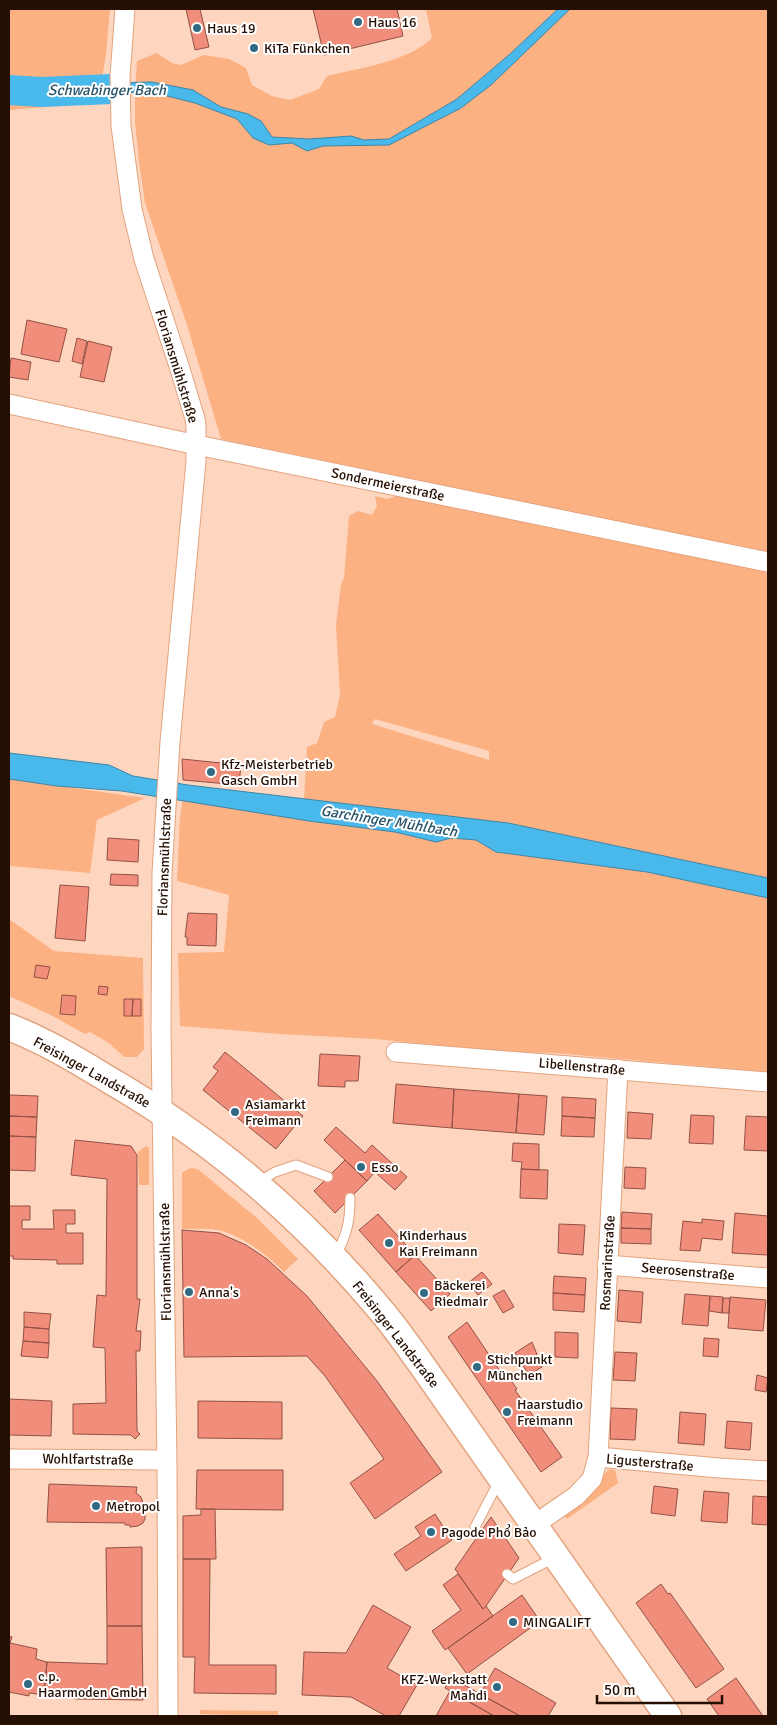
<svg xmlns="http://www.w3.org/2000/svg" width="777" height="1725" viewBox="0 0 777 1725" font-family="Signika,sans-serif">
  <rect width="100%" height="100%" fill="#fed6bf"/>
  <!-- green -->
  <path fill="#fcb183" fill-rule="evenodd" d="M 9,9 L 110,9 L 106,54 L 98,103 L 9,110 Z
    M 426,9 L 768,9 L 768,553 L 221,439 L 187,325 L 145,203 L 139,162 L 135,122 L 135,93 L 137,61 L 157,53 L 172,63 L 181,65 L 204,55 L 229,59 L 246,68 L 252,85 L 272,96 L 290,100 L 319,89 L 327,76 C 360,68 407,62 432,38 Z
    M 402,494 L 768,571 L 768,878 L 508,823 L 304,800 L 307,747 L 317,743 L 324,722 L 335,717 L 340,695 L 336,625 L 341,584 L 344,578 L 349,516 L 358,511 L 372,515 L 377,506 L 375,496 L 387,499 ZM 375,719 L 489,751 L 489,760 L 372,724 Z
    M 9,779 L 145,798 L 97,820 L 90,873 L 10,866 L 9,876 Z
    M 183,800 L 309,821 L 395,832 L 436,842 L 451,838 L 476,840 L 496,852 L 647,872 L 768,898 L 768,1072 L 555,1053 L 510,1052 L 375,1039 L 280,1034 L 180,1026 L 178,953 L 224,952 L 229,895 L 177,881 L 180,816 Z
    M 9,919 L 54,951 L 143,958 L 144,1049 L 137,1057 L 124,1057 L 109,1043 L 90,1032 L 85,1034 L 49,1014 L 9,996 Z
    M 146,1146 L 149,1148 L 149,1185 L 139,1185 L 138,1152 Z
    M 193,1168 L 199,1170 L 257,1218 L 298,1259 L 284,1272 C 266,1254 243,1236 218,1230 C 207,1228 194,1229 182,1229 L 182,1173 L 188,1169 Z
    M 610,1469 L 615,1470 L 618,1483 L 567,1519 L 564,1515 L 601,1481 L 604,1474 Z
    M 200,1710 L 278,1711 L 278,1716 L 200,1714 Z"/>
  <!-- water -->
  <path fill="#49b8eb" stroke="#3e85a5" d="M 558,9 L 570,9 L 491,85 L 461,108 L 389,145 L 323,146 L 307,151 L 292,143 L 269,145 L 253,138 L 237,119 L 195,103 L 151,92 L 104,93 L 71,96 L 69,86 L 105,83 L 152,82 L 193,90 L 221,107 L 248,114 L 261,121 L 272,137 L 309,139 L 351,136 L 364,140 L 389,139 L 457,99 L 510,54 Z
    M 9,753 L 109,765 L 133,776 L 188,785 L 508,823 L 768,878 L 768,898 L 647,872 L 496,852 L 476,840 L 451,838 L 436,842 L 395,832 L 309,821 L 122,791 L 57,786 L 9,779 Z"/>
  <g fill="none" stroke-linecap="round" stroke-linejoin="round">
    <!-- river -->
    <path stroke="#49b8eb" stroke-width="30" d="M 9,90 L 41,92 L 112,89"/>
  </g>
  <!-- building -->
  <path fill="#f08d7b" stroke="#935145" d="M 186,9 L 200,9 L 209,47 L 195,50 Z
    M 313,9 L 397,9 L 403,36 L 324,55 Z
    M 27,320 L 67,329 L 59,362 L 21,354 Z
    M 77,338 L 87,341 L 82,364 L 72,361 Z
    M 88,341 L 112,347 L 104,382 L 80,377 Z
    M 11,358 L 31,362 L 28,380 L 9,377 Z
    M 182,759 L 241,765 L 239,785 L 183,780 Z
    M 108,838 L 139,840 L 138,862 L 107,860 Z
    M 111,874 L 138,875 L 138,886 L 110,885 Z
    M 60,885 L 89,887 L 85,941 L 55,938 Z
    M 188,913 L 217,914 L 216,946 L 187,945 L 187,937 L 185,937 Z
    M 36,965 L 50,967 L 47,979 L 34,977 Z
    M 99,986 L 108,987 L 107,995 L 98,994 Z
    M 62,995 L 76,996 L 75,1015 L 60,1014 Z
    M 124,999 L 133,999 L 132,1016 L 124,1016 Z
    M 133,999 L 141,999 L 141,1016 L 132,1016 Z
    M 225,1052 L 303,1116 L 276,1149 L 203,1090 L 218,1071 L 213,1067 Z
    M 320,1054 L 360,1056 L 358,1081 L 345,1081 L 345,1087 L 318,1086 Z
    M 396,1084 L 454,1089 L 452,1128 L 393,1123 Z
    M 454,1089 L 519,1094 L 516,1133 L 452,1128 Z
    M 519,1094 L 547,1096 L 544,1135 L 516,1133 Z
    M 9,1095 L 38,1096 L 37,1117 L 9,1116 Z
    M 562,1097 L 596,1099 L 595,1118 L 562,1116 Z
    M 628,1112 L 653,1114 L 651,1139 L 627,1138 Z
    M 691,1115 L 714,1116 L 713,1144 L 689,1143 Z
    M 9,1116 L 37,1117 L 36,1137 L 9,1136 Z
    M 562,1116 L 595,1118 L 594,1137 L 561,1136 Z
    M 746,1116 L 768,1117 L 768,1151 L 744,1150 Z
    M 336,1127 L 365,1153 L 372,1145 L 407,1177 L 395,1190 L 375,1172 L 367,1181 L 324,1140 Z
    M 9,1136 L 36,1137 L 35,1171 L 9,1170 Z
    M 75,1140 L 131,1146 L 137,1155 L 137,1299 L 140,1299 L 136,1331 L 141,1331 L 140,1351 L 136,1351 L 137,1431 L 140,1434 L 135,1439 L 131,1435 L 73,1434 L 73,1404 L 106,1403 L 105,1348 L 93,1347 L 97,1295 L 106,1296 L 107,1179 L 71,1175 Z
    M 513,1143 L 539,1144 L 539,1170 L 521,1169 L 522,1162 L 512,1161 Z
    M 345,1160 L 367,1181 L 335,1213 L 314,1191 Z
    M 625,1167 L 646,1168 L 645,1189 L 624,1188 Z
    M 521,1169 L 548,1170 L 547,1199 L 520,1198 Z
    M 9,1206 L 30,1206 L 30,1220 L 22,1220 L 22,1229 L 54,1229 L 53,1210 L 75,1210 L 75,1224 L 66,1224 L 66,1233 L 83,1233 L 83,1264 L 57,1264 L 57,1260 L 13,1259 L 13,1256 L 9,1256 Z
    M 622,1212 L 652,1214 L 651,1229 L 621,1228 Z
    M 735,1213 L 768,1216 L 768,1255 L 732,1253 Z
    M 378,1214 L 415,1255 L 396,1272 L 359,1230 Z
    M 702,1219 L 724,1221 L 722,1240 L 702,1238 L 700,1251 L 680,1250 L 683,1221 L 702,1223 Z
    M 559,1224 L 585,1225 L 583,1255 L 558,1253 Z
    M 621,1228 L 651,1229 L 651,1244 L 621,1243 Z
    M 182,1230 L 219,1233 L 246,1245 L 267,1259 L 307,1296 L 377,1381 L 442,1472 L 375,1519 L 350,1483 L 384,1459 L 325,1376 L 307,1356 L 184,1357 Z
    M 415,1255 L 450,1294 L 431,1311 L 396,1272 Z
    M 482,1272 L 492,1284 L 478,1295 L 468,1283 Z
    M 554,1276 L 586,1278 L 585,1295 L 553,1293 Z
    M 504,1290 L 514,1307 L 503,1313 L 493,1296 Z
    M 619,1290 L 643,1292 L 641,1323 L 617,1321 Z
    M 553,1293 L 585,1295 L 584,1312 L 553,1310 Z
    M 685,1294 L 710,1296 L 708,1326 L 682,1324 Z
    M 710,1296 L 723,1297 L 722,1313 L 709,1311 Z
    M 730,1297 L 766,1300 L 763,1331 L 728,1328 Z
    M 723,1298 L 730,1298 L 729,1313 L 722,1313 Z
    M 24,1312 L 51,1314 L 49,1329 L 24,1327 Z
    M 467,1322 L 502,1374 L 505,1372 L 517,1389 L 515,1390 L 562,1457 L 541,1472 L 448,1337 Z
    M 24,1327 L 49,1329 L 49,1343 L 23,1341 Z
    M 555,1332 L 578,1333 L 578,1358 L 555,1357 Z
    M 704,1338 L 719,1339 L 718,1357 L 703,1356 Z
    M 23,1341 L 49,1343 L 48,1358 L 21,1356 Z
    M 532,1342 L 542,1367 L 529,1375 L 515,1353 Z
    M 615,1352 L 637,1353 L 635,1381 L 613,1380 Z
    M 757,1375 L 768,1378 L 766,1392 L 755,1390 Z
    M 9,1399 L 52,1401 L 51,1436 L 9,1435 Z
    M 198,1401 L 282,1402 L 282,1439 L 198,1438 Z
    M 611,1408 L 637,1409 L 635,1440 L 610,1439 Z
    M 680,1412 L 706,1414 L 704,1445 L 678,1443 Z
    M 727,1421 L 752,1423 L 750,1450 L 725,1448 Z
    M 197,1470 L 283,1470 L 283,1510 L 196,1509 Z
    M 49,1484 L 137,1487 L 136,1493 L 141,1497 L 145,1509 L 145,1519 L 143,1523 L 138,1526 L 130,1527 L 130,1525 L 125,1525 L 125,1523 L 47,1522 Z
    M 654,1486 L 678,1489 L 675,1516 L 651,1513 Z
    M 704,1491 L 729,1493 L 727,1523 L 701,1521 Z
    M 753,1496 L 768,1497 L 768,1525 L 752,1524 Z
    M 201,1509 L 215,1509 L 216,1559 L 183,1559 L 183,1516 L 201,1515 Z
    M 435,1514 L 452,1540 L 406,1571 L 394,1554 L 421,1536 L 415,1527 Z
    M 491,1517 L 519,1558 L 486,1606 L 483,1609 L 455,1569 Z
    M 142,1547 L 142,1626 L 107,1626 L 106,1548 Z
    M 183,1559 L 210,1559 L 209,1665 L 276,1665 L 276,1694 L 194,1693 L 195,1657 L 183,1657 Z
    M 458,1574 L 483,1609 L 486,1606 L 493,1616 L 445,1650 L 432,1631 L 461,1610 L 443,1585 Z
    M 661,1584 L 668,1594 L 670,1593 L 724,1669 L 696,1688 L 636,1603 Z
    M 522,1595 L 540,1621 L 467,1674 L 448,1648 Z
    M 373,1605 L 411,1627 L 387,1668 L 417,1685 L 399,1716 L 386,1716 L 351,1697 L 302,1695 L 304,1652 L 346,1653 Z
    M 107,1626 L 142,1626 L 143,1700 L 77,1699 L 44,1695 L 47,1662 L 107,1664 Z
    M 9,1636 L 12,1637 L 10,1643 L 37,1649 L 36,1659 L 47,1662 L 44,1695 L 29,1693 L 29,1696 L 9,1692 Z
    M 495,1668 L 556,1703 L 548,1716 L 520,1716 L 480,1694 Z
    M 451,1677 L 480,1694 L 520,1716 L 494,1716 L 445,1688 Z
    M 736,1678 L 763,1716 L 719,1716 L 707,1699 Z
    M 450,1691 L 494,1716 L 436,1716 Z"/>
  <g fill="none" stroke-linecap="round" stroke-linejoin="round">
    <!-- lane casing -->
    <g stroke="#e2a37e" stroke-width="11">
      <path id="lane" d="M 257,1183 L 275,1172 L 296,1165 L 328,1177
        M 335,1256 C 347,1236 350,1221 350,1198
        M 479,1534 L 475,1527 L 499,1481
        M 507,1574 L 513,1579 L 554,1558"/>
    </g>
    <!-- street casing -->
    <g stroke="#e2a37e" stroke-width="21">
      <path id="street" d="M 125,9 L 120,76 L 121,126 L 132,209 L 144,259 L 180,369 L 195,419 L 196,425 L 196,461 L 170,742 L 162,873 L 161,1028 L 167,1466 L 168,1716
        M 9,404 L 197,445 L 768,562
        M 396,1052 L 768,1082
        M 607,1265 L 768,1278
        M 598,1457 L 618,1069
        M 9,1459 L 167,1460
        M 534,1525 L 576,1496 L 592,1479 L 598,1457 L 719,1468 L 768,1471"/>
    </g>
    <!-- secondary casing -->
    <g stroke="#e2a37e" stroke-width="29">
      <path id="secondary" d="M 9,1027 C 43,1040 75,1059 106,1078 C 210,1138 301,1215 378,1307 C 393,1324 406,1343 419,1361 L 668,1716"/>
    </g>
    <!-- lane -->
    <use href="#lane" stroke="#fff" stroke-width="9"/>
    <!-- street -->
    <use href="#street" stroke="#fff" stroke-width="19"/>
    <!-- secondary -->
    <use href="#secondary" stroke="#fff" stroke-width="26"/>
  </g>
  <!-- markers -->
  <g fill="#326983" stroke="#fff" stroke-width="2">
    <circle cx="358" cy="22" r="5"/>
    <circle cx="197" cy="28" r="5"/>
    <circle cx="254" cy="48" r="5"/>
    <circle cx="211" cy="772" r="5"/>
    <circle cx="235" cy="1112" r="5"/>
    <circle cx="361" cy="1167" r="5"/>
    <circle cx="389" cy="1243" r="5"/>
    <circle cx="189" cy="1292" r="5"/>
    <circle cx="424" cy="1293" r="5"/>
    <circle cx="477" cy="1367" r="5"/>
    <circle cx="507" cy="1412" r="5"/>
    <circle cx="96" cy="1506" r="5"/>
    <circle cx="431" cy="1532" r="5"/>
    <circle cx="513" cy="1622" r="5"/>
    <circle cx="28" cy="1684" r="5"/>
    <circle cx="497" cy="1687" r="5"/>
  </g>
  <g text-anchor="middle" stroke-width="4" stroke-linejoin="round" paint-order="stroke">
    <!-- poi labels -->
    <g font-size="14" fill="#250f02" stroke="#fff" text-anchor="start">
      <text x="368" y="27">Haus 16</text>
      <text x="207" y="33">Haus 19</text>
      <text x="264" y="53">KiTa Fünkchen</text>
      <text x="221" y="769">Kfz-Meisterbetrieb<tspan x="221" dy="16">Gasch GmbH</tspan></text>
      <text x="245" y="1109">Asiamarkt<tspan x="245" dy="16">Freimann</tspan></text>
      <text x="371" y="1172">Esso</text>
      <text x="399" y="1240">Kinderhaus<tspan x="399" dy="16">Kai Freimann</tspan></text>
      <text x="434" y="1290">Bäckerei<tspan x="434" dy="16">Riedmair</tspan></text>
      <text x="199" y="1297">Anna's</text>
      <text x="487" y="1364">Stichpunkt<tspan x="487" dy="16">München</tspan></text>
      <text x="517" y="1409">Haarstudio<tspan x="517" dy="16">Freimann</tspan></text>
      <text x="106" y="1511">Metropol</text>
      <text x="441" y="1537">Pagode Phổ Bảo</text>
      <text x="523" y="1627">MINGALIFT</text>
      <text x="38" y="1681">c.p.<tspan x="38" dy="16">Haarmoden GmbH</tspan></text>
      <text x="487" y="1684" text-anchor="end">KFZ-Werkstatt<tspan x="487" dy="16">Mahdi</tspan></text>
    </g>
    <!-- street labels -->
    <g font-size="14" fill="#250f02" stroke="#fff">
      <text transform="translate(177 366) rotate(73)" y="5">Floriansmühlstraße</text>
      <text transform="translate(388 484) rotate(12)" y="5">Sondermeierstraße</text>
      <text transform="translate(164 857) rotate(-88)" y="5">Floriansmühlstraße</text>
      <text transform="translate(582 1066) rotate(5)" y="5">Libellenstraße</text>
      <text transform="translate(92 1072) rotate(29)" y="5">Freisinger Landstraße</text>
      <text transform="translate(165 1262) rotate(-91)" y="5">Floriansmühlstraße</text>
      <text transform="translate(607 1263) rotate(-87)" y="5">Rosmarinstraße</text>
      <text transform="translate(688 1271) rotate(5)" y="5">Seerosenstraße</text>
      <text transform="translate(396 1334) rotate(52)" y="5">Freisinger Landstraße</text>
      <text transform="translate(88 1459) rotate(1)" y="5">Wohlfartstraße</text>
      <text transform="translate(650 1462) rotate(5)" y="5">Ligusterstraße</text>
    </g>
    <!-- water labels -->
    <g font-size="15" font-style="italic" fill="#28556a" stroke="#fff">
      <text x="107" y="95">Schwabinger Bach</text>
      <text transform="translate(389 821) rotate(9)" y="5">Garchinger Mühlbach</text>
    </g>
  </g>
  <!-- border -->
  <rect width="777" height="1725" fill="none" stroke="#250f02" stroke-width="20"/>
  <!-- scale -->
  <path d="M597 1695v8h125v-8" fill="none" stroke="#250f02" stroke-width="2.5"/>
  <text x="604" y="1695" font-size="15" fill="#250f02" stroke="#ffffff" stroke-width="4" paint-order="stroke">50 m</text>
</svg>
